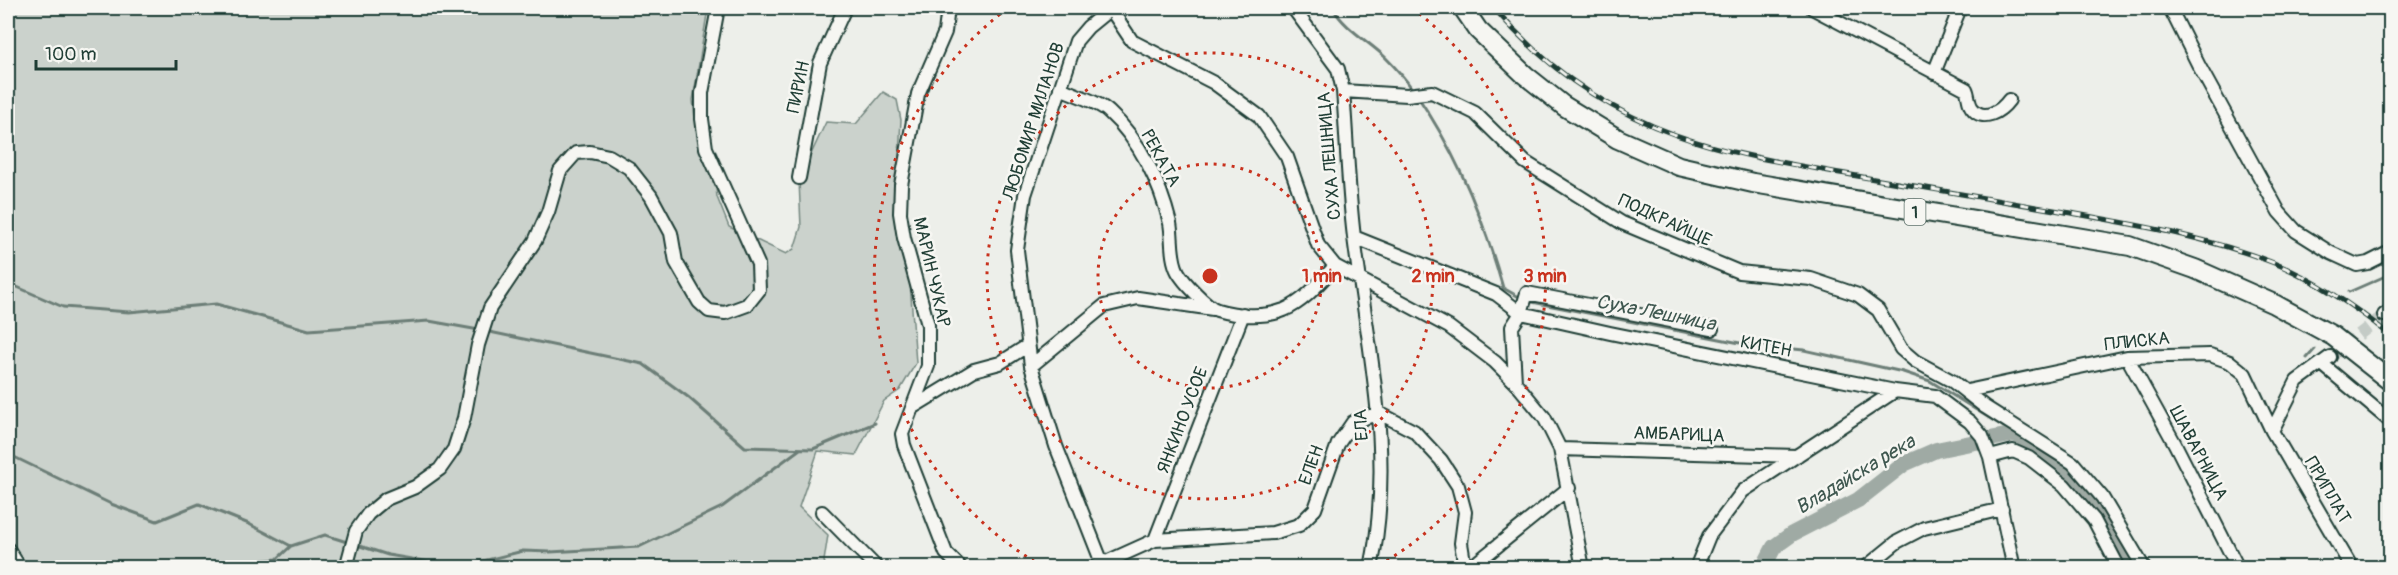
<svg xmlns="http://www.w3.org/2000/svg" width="2398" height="575" viewBox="0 0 2398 575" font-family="Pangolin,sans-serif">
  <rect width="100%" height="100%" fill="#edefea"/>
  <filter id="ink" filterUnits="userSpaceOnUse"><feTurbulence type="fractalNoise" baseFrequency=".0167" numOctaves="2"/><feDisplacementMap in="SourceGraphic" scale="12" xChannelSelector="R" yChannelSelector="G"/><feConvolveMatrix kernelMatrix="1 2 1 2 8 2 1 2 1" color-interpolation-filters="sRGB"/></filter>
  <g filter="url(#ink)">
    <!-- green -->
    <path fill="#cbd2cc" stroke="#758880" stroke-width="1.5" d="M 8,8 L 708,8 L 693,100 L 695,119 L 712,153 L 717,197 L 729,227 L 786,254 L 794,249 L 801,227 L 799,180 L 826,122 L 856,124 L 883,92 L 897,100 L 901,120 L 896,210 L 909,269 L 916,363 L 900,390 L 884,401 L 856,455 L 818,451 L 799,507 L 828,535 L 824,561 L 826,567 L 8,567 Z"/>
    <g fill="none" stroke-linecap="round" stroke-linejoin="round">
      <!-- stream -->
      <path stroke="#6c7e77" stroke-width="3" d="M 1333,8 C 1344,28 1368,41 1385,57 C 1395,67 1405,78 1413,90
        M 1418,97 C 1458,155 1484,220 1503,288 L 1521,298
        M 8,283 L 63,307 L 129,312 L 216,304 L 309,330 L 429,321 L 479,330
        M 2349,292 L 2390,274
        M 1527,301 L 1745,344 L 1804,350 L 1903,372 L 1930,381 L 2015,434
        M 485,331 L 643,364 L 688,397 L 745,447 L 813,449 L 875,423
        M 2307,358 L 2315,349
        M 8,454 L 111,504 L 157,521 L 199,504 L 249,524 L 291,546 L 325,535 L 350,543
        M 357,545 L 388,555 L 459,567 L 523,551 L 550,552 L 639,547 L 722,507 L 800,449
        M 190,568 L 277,559 L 291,546"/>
      <!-- river -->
      <path stroke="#9faaa4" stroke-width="16" d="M 1763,568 L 1774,547 L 1792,534 L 1858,500 L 1904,464 L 1936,450 L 2015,434 C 2081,470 2100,505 2136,568"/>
      <!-- minor-tunnel -->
      <path stroke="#c4cbc6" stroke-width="12" stroke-dasharray="12 6" stroke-linecap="butt" d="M 2330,357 L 2384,315"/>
      <!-- minor casing -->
      <g stroke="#1f3d34" stroke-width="16">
        <path id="minor" d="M 948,8 L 945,32 L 918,94 L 901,185 L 900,213 L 904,238 L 928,325 L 928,366 L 902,434 L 904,445 L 946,553 L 961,568
          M 1110,8 L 1132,41 L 1214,83 L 1259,116 L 1287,157 L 1318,245 L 1335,266 L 1449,327 L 1495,362 L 1515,382 L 1544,417 L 1560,449 L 1583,568
          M 1293,8 L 1338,69 L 1343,91 C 1347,140 1348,189 1354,237 C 1368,349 1395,454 1371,568
          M 1812,8 L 1966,89 C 1969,95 1968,103 1972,108 C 1983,123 2001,111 2009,100
          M 2170,8 L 2199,66 L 2279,212 L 2296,231 L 2331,253 L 2357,265 L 2368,263 L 2390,252
          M 1934,73 L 1960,8
          M 1060,88 C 1073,94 1099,102 1109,112 C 1140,140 1160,183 1170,223 C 1173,238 1170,257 1178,272 C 1183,281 1206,306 1217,310 C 1237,316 1264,318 1284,310 C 1305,301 1320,282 1335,266
          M 1343,91 L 1407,95 L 1432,92 L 1475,113 L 1525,162 L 1622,223 L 1739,272 L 1811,279 L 1858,295 L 1878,310 L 1901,349 L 1915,361 L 1952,381 L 1985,407 L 2073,463 L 2102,497 L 2144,568
          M 799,178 L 820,63 L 845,8
          M 1354,237 L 1496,294 L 1521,313 L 1512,327 L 1515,382
          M 2384,315 L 2390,311
          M 1712,329 L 1527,293 L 1521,313 L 1610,333 L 1895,391 L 1935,396 L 1970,422 L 1982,436 L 1990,457 L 2013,564 L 2016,568
          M 2127,357 L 2175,444 L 2238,568
          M 2322,364 L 2390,421
          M 1031,366 L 1104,306 L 1138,298 L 1213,309
          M 1967,391 L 2127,357 L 2210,355 L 2230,362 L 2245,374 L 2272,431 L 2352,568
          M 915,406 L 974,370 L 1000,363 L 1027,346
          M 2272,431 L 2297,381 L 2330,357
          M 1560,449 L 1797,456
          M 1990,457 L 2013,451 L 2029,458 L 2064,485 L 2094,520 L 2119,568
          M 822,512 L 877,568
          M 1155,540 L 1243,314
          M 8,549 L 20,568
          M 346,568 L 356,531 L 368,514 L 386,499 L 415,487 L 440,469 L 454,449 L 464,418 L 478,345 L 490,308 L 535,241 L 548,212 L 560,171 L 576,153 L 590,152 L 609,156 L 629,168 L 651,196 L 671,233 L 676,262 L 699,302 L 709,311 L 725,313 L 747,305 L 759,290 L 758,264 L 706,148 L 702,119 L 702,93 L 718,8
          M 1093,568 L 1155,540 L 1273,533 L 1299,525 L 1315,509 L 1338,444 L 1353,422 L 1379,413 L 1414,431 L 1441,460 L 1458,486 L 1465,512 L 1461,543 L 1465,568
          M 1104,568 L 1056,446 L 1031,366 L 1017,250 L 1025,195 L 1076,41 L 1088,27 L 1110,9
          M 1470,568 L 1569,488
          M 1696,568 L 1709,536 L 1743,491 L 1895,391
          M 1865,568 L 1897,542 L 1924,528 L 2002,509"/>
      </g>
      <!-- highway casing -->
      <g stroke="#1f3d34" stroke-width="22">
        <path id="highway" d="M 1463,8 L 1478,30 L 1525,75 L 1564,106 L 1618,139 L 1679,166 L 1753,183 L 2130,246 L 2195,269 L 2274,304 L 2333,336 L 2390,381"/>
      </g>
      <!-- minor -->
      <use href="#minor" stroke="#f6f6f2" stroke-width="12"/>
      <!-- highway -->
      <use href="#highway" stroke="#f6f6f2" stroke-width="18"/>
      <!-- rail casing -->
      <g stroke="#1f3d34" stroke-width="5">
        <path id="rail" d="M 1494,8 C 1543,65 1604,109 1676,135 C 1734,156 1797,165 1857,176 C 1925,188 1992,199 2060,211 C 2132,224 2205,236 2274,263 C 2316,280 2355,307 2390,335"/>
      </g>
      <!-- rail -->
      <use href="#rail" stroke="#f6f6f2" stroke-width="3" stroke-dasharray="9" stroke-linecap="butt"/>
    </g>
  </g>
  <!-- distance rings -->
  <g fill="none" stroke="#c8321e" stroke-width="3" stroke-dasharray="3 6">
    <circle cx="1210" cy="276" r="112"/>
    <circle cx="1210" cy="276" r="223"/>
    <path d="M1042 566A335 335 0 0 1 1008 8M1412 8A335 335 0 0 1 1378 566"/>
  </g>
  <g text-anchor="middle" stroke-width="5" stroke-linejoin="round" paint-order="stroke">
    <!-- shield labels -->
    <rect fill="#f6f6f2" stroke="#60746d" stroke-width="1.5" x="1904.5" y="199" width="21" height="26" rx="4.5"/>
    <g font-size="16" font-weight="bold" fill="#1f3d34">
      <text x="1915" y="218">1</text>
    </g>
    <!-- street labels -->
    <g font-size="18" fill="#1f3d34" stroke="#f6f6f2">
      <text transform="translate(798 87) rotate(-78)" y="6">ПИРИН</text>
      <text transform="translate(1033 121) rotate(-72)" y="6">ЛЮБОМИР МИЛАНОВ</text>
      <text transform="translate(1329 156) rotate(-95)" y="6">СУХА ЛЕШНИЦА</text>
      <text transform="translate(1161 158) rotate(61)" y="6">РЕКАТА</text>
      <text transform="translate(1665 220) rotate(25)" y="6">ПОДКРАЙЩЕ</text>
      <text transform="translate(932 272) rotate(77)" y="6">МАРИН ЧУКАР</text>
      <text transform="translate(2137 341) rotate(-6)" y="6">ПЛИСКА</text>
      <text transform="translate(1766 346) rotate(11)" y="6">КИТЕН</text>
      <text transform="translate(1182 420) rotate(-69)" y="6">ЯНКИНО УСОЕ</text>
      <text transform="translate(1361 425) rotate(-94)" y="6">ЕЛА</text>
      <text transform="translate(1679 434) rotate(2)" y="6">АМБАРИЦА</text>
      <text transform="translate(2199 453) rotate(62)" y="6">ШАВАРНИЦА</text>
      <text transform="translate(1311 465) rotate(-70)" y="6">ЕЛЕН</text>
      <text transform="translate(2328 490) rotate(60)" y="6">ПРИПЛАТ</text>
    </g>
    <!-- water labels -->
    <g font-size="20" font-style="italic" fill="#3f5850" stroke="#f6f6f2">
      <text transform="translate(1656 312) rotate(11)" y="7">Суха Лешница</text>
      <text transform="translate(1855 474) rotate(-31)" y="7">Владайска река</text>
    </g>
  </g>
  <circle cx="1210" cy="276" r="9" fill="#c8321e" stroke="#f6f6f2" stroke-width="3"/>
  <g font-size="18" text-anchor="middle" font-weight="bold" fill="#c8321e" stroke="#f6f6f2" stroke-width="5" stroke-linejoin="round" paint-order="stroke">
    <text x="1322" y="282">1 min</text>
    <text x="1433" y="282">2 min</text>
    <text x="1545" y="282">3 min</text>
  </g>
  <!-- margin -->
  <rect width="2398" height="575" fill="none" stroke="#f6f6f2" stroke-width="30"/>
  <rect x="15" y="15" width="2368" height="545" fill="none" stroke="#1f3d34" stroke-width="2" filter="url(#ink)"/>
  <!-- scale -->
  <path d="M36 60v9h140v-9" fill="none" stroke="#1f3d34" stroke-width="3"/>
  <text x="45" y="60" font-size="18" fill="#1f3d34" stroke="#f6f6f2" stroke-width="4.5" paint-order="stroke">100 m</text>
</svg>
